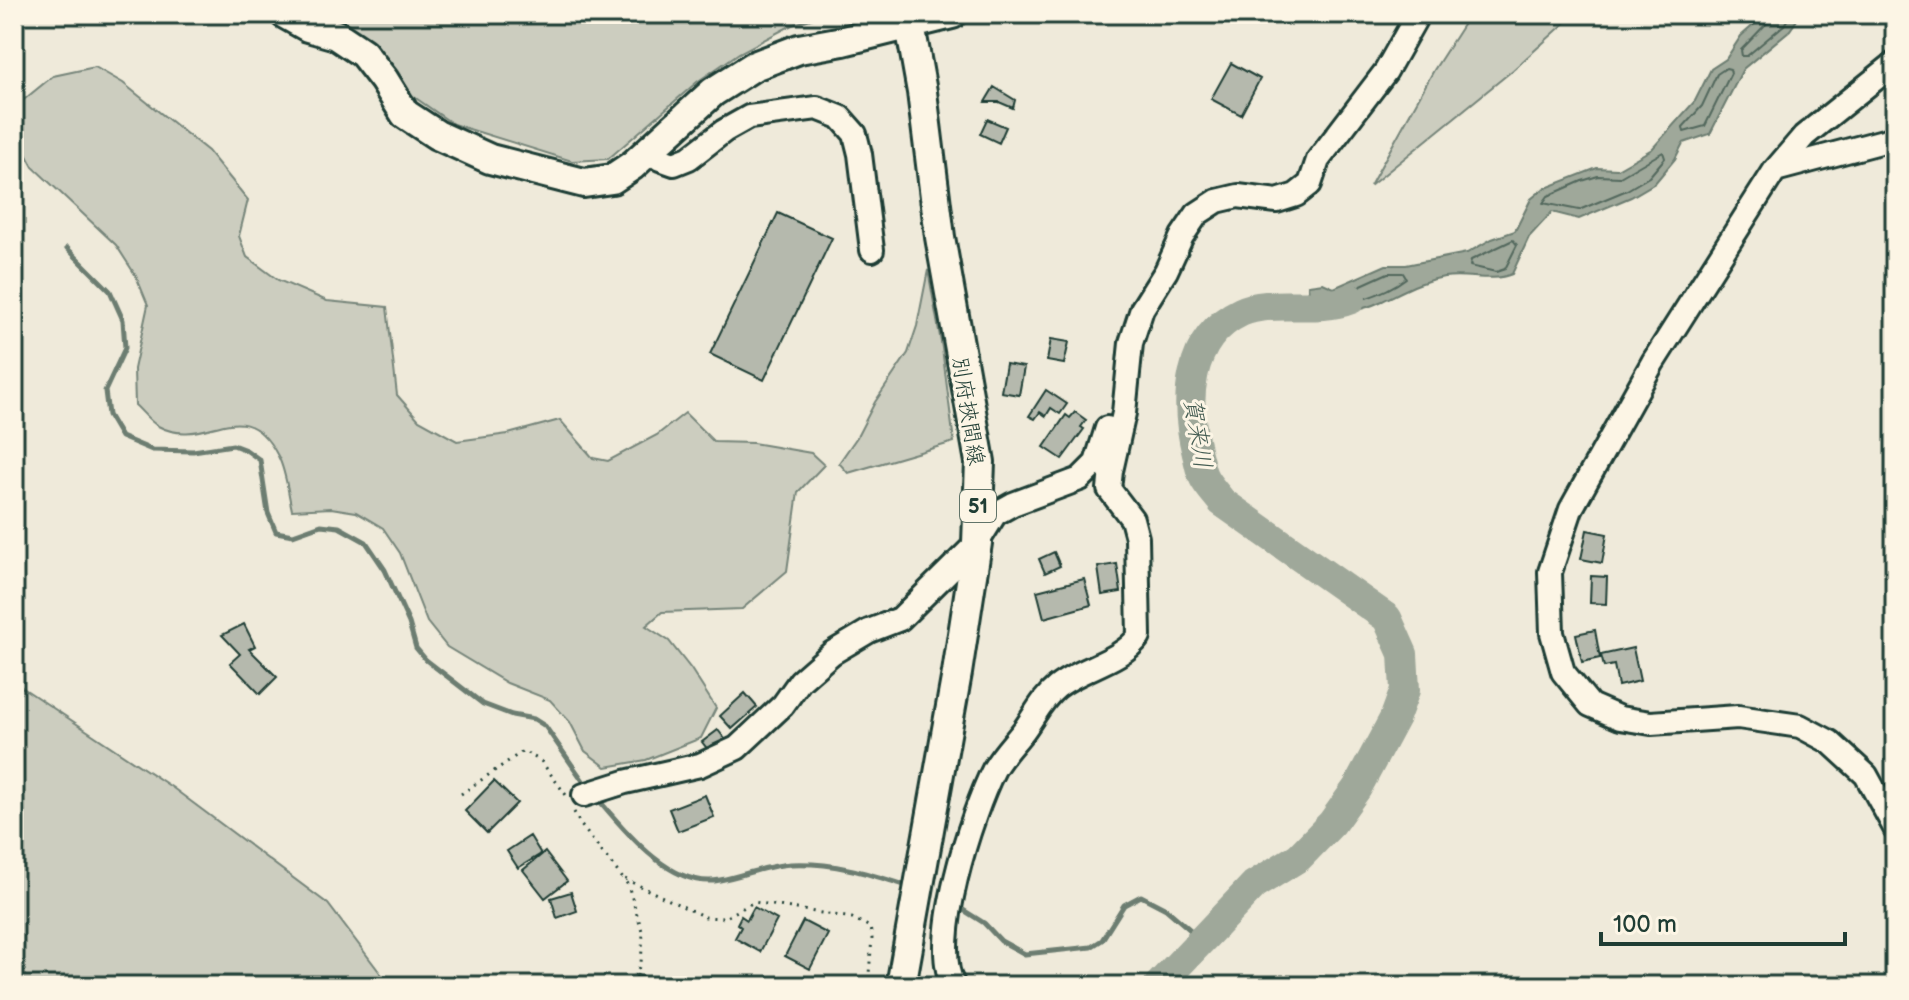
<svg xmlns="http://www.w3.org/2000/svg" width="1909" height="1000" viewBox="0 0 1909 1000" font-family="'Balsamiq Sans','Klee One',sans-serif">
  <rect width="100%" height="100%" fill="#efeada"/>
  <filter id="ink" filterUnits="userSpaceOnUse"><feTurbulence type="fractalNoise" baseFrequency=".0125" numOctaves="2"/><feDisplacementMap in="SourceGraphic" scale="16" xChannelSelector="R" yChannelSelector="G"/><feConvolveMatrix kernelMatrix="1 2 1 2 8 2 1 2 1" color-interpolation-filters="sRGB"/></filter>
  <g filter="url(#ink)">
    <!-- green -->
    <path fill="#cccdbf" stroke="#76857a" stroke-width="2" d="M 349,14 L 826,14 L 792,25 L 739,53 L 697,82 L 608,159 L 572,161 L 453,124 L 410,94 L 339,21 Z
      M 1470,14 L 1575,14 L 1513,70 L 1370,186 L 1434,70 Z
      M 95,67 L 123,83 L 208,151 L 248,200 L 239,236 L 247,257 L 278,280 L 327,301 L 387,307 L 397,395 L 419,420 L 457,441 L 508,434 L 560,420 L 593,458 L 608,461 L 657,435 L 685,413 L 714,442 L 753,443 L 811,453 L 824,465 L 798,492 L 787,571 L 742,609 L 662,612 L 646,626 L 669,641 L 691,669 L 716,708 L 701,738 L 646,760 L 606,767 L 585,751 L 570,722 L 550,700 L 507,683 L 447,647 L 427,622 L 400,553 L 383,528 L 356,512 L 331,508 L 292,510 C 288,493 286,471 278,456 C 242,388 207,452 158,426 C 150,422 142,411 135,405 L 134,369 L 148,305 L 136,276 L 116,245 L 33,167 L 16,135 L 21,102 L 53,76 Z
      M 928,270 L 942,348 L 954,442 L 848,473 L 839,463 L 857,437 L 875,402 L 908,353 L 917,326 Z
      M 14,682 L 173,788 L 328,904 L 390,986 L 14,986 Z"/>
    <!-- water -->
    <path fill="#9fa89a" stroke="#6c7d71" stroke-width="2" d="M 1766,14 L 1801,14 L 1790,30 L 1743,69 L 1710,134 L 1683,143 L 1675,159 L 1655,183 L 1631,197 L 1579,219 L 1552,212 L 1529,237 L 1512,274 C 1490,283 1468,273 1444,277 C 1420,281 1402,292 1380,302 C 1359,312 1333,314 1311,313 L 1308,285 L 1323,283 L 1334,288 L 1386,265 L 1406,265 L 1467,253 L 1492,239 L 1515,231 L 1531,199 L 1543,189 L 1597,168 L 1617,169 L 1652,149 L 1695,101 L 1711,69 L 1726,59 L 1741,36 Z"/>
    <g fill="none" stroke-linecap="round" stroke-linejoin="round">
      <!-- shore -->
      <path stroke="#52685d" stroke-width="2" d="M 1770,14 L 1768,22 L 1741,50 L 1742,56 L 1747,56 L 1784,25 L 1791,14
        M 1726,68 L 1730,69 L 1731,73 L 1705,126 L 1684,132 L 1683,127 L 1702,106 L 1717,74 Z
        M 1663,152 L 1665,158 L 1649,177 L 1627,190 L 1579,210 L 1543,203 L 1548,196 L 1582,181 L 1598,176 L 1620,177 Z
        M 1513,240 L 1517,245 L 1505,269 L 1496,272 L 1470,266 L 1471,260 Z
        M 1388,273 L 1403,273 L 1406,278 C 1388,292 1340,312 1318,303 L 1319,292 L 1337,296 Z"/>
      <!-- stream -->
      <path stroke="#6c7d71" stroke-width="5" d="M 67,248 L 110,291 L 123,320 L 125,348 L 105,391 L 108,415 L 121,437 L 152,450 L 193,451 L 233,445 L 246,450 L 260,460 L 268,513 L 276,532 L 293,535 L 321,525 L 339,527 L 366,542 L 385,570 L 409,623 L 416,648 L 426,660 L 483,704 L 512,715 L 534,719 L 545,726 L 588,788
        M 598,799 C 625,831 672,890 720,880 C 744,876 766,865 791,864 C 835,862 870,874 911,887
        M 957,906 L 984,923 L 1001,941 L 1025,954 L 1091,947 L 1102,940 L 1124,905 L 1141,896 L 1166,909 L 1202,940"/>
      <!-- river -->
      <path stroke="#9fa89a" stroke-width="30" d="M 1158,986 L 1254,885 L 1299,857 L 1332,823 L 1357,788 L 1395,717 L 1405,690 L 1403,654 L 1387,618 L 1222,502 C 1217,495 1208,486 1204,478 C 1200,471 1199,461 1197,454 C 1184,403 1186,338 1241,312 C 1272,298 1316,313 1351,299"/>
    </g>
    <!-- building -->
    <path fill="#b5b9ad" stroke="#1f3d34" stroke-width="2" d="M 1231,63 L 1260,79 L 1241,115 L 1211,99 Z
      M 994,87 L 1015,100 L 1013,108 L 999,102 L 985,102 Z
      M 987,119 L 1006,127 L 999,143 L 980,134 Z
      M 778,213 L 832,238 L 764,380 L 710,354 Z
      M 1051,339 L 1069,342 L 1064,364 L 1047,361 Z
      M 1006,364 L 1024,367 L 1019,395 L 1001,392 Z
      M 1046,390 L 1067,404 L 1060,414 L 1051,408 L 1046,416 L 1040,412 L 1035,419 L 1029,416 Z
      M 1075,412 L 1086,420 L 1081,427 L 1084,429 L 1062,459 L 1044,447 L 1066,415 L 1070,418 Z
      M 1587,530 L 1607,534 L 1602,563 L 1581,559 Z
      M 1054,552 L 1060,566 L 1045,573 L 1039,559 Z
      M 1117,564 L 1121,592 L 1102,595 L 1098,567 Z
      M 1591,576 L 1607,577 L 1606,604 L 1590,603 Z
      M 1084,579 L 1091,605 L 1044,618 L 1037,591 Z
      M 244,624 L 255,646 L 249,649 L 277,677 L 260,694 L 230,663 L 240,654 L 222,635 Z
      M 1595,630 L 1600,658 L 1582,662 L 1576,634 Z
      M 1633,648 L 1640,681 L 1618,686 L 1614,665 L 1604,667 L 1601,655 Z
      M 745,693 L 757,707 L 732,729 L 720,716 Z
      M 718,730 L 725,739 L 709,751 L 702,742 Z
      M 494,781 L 517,803 L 487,833 L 465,811 Z
      M 705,795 L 714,817 L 678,831 L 669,809 Z
      M 530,836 L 541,854 L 518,868 L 507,851 Z
      M 545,852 L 567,881 L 545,898 L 523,870 Z
      M 571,892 L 577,911 L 557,918 L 551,898 Z
      M 754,907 L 777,920 L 760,952 L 735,938 L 741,927 L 737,924 L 741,916 L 747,920 Z
      M 803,921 L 828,934 L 810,969 L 785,956 Z
      M 637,975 L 666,986 L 633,986 Z"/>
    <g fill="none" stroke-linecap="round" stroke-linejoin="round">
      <!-- minor casing -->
      <g stroke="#1f3d34" stroke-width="28">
        <path id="minor" d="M 1895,63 L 1804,136 L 1775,170 L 1653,362 L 1571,509 L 1550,572 L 1552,633 L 1563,672 L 1590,705 L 1620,718 L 1651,723 L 1738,717 L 1800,726 L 1830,742 L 1866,775 L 1895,828
          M 651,151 L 660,159 L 674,164 L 689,158 L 724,131 L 749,117 L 817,108 L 840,117 L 855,134 L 860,154 L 872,250
          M 1775,170 L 1895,138
          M 584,795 L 625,782 L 700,765 L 737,748 L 783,705 L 800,681 L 832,653 L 869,631 L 900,619 L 977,543 L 995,514 L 1013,504 L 1080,479 L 1096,463 L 1107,428
          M 954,986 C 928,945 972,812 994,769 C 1002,755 1014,743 1024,730 C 1035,715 1042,699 1057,687 C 1082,667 1121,662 1139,636 L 1137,538 L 1132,519 L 1109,489 L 1111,471 L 1124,413 L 1131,343 L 1142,309 L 1166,271 L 1182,236 L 1197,214 L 1217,201 L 1238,196 L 1277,201 L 1296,195 L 1310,184 L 1318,160 L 1386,71 L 1418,14"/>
      </g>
      <!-- major casing -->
      <g stroke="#1f3d34" stroke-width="34">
        <path id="major" d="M 285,14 L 308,27 L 336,35 L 363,53 L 384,80 L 405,114 L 437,135 L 490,159 L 584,183 L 612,179 L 633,165 L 713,92 L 754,66 L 799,49 L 843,41 L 952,14
          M 901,986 L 957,673 L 977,543 L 980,462 L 940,237 L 922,92 L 910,25"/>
      </g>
      <!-- path -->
      <path stroke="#1f3d34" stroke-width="3" stroke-dasharray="2 6" stroke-linecap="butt" d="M 461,794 L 523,751 L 541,761 L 566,795
        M 574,812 L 580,824 L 628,885 L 643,934 L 641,963 L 630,986
        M 625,879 L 705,917 L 724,918 L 754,902 L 852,918 L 870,927 L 872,938 L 868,986"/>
      <!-- minor -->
      <use href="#minor" stroke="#fcf5e5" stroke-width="22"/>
      <!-- major -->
      <use href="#major" stroke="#fcf5e5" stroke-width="28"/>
    </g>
  </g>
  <g text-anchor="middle" stroke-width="6" stroke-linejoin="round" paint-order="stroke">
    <!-- shield labels -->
    <rect fill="#fcf5e5" stroke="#617469" stroke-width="2" x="960" y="490" width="36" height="32" rx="6"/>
    <g font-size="20" font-weight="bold" fill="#1f3d34">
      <text x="978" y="513">51</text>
    </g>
    <!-- street labels -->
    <g font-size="22" fill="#1f3d34" stroke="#fcf5e5">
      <text transform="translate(969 411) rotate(81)" y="8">別府挾間線</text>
    </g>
    <!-- water labels -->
    <g font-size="24" font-style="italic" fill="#455d53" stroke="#fcf5e5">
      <text transform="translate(1198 433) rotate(81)" y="8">賀来川</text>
    </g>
  </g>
  <!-- margin -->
  <rect width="1909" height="1000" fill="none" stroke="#fcf5e5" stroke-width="48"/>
  <rect x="24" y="24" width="1861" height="952" fill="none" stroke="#1f3d34" stroke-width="3" filter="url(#ink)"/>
  <!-- scale -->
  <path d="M1601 932v12h244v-12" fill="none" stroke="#1f3d34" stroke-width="4"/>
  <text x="1613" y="932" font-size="24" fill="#1f3d34" stroke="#fcf5e5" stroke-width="6" paint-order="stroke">100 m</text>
</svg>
